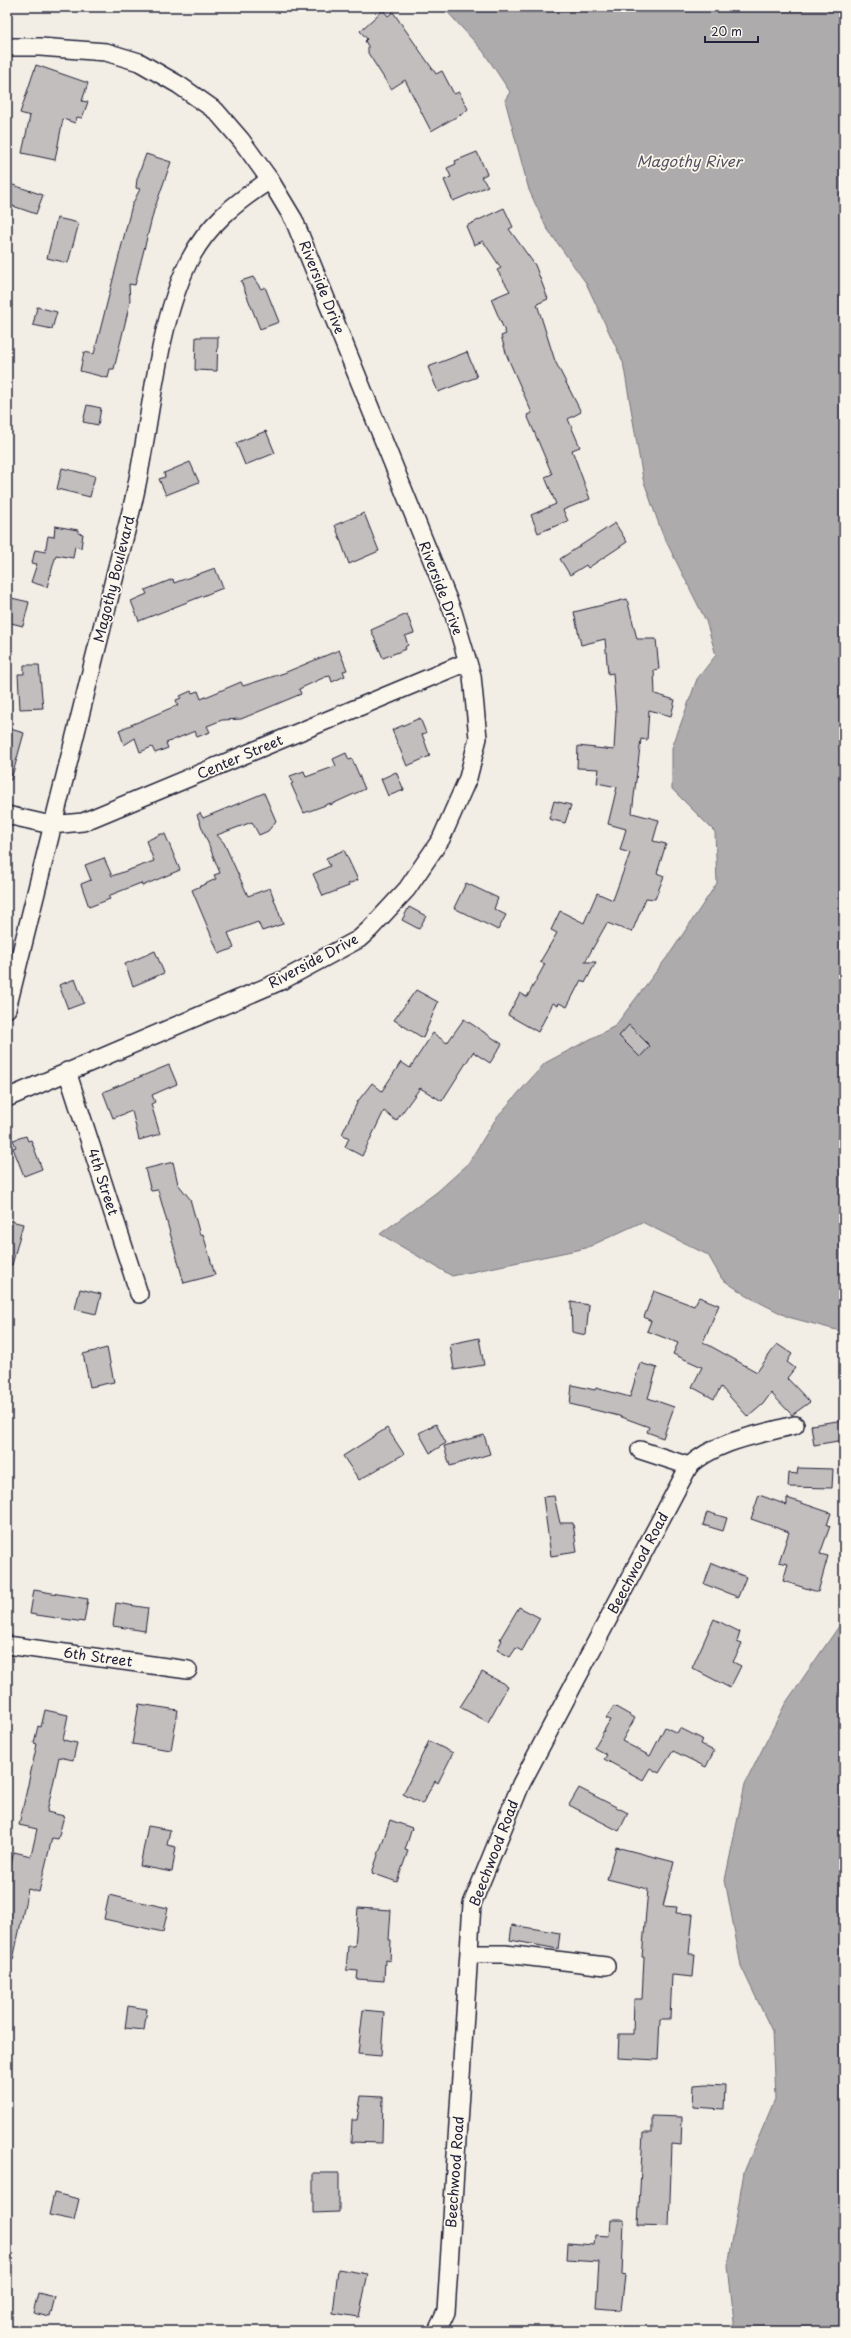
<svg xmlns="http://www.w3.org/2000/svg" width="851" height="2338" viewBox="0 0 851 2338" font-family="'Playpen Sans',sans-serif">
  <rect width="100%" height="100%" fill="#f2eee5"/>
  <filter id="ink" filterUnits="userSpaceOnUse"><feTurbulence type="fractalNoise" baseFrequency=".025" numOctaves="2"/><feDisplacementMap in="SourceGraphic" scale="8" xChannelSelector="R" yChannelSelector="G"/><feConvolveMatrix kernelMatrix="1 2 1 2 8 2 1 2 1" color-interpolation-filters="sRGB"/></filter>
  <g filter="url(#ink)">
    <!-- water -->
    <path fill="#aeabad" stroke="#76747f" d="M 443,7 L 844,7 L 844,1332 L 788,1317 L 747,1296 L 722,1279 L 708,1255 L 642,1222 L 586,1248 L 452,1276 L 380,1234 L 437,1192 L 467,1165 L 497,1117 L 545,1063 L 615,1026 L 671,952 L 717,883 L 715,832 L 672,789 L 672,748 L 697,679 L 716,655 L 706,621 L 662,533 L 643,479 L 623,362 L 586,283 L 546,227 L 529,190 L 505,100 L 510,92 L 483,51 Z
      M 844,1619 L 844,2331 L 735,2331 L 728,2266 L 744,2172 L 775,2099 L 772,2031 L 741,1966 L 725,1880 L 745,1784 L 785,1704 Z"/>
    <!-- building -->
    <path fill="#c2bebe" stroke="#22223b" d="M 383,10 L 388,16 L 393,12 L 436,74 L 442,71 L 454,94 L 459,92 L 468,109 L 465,112 L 431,131 L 405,80 L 391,89 L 368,53 L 368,46 L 365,41 L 367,39 L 360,31 Z
      M 36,65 L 88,83 L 82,101 L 88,102 L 82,118 L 77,117 L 75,123 L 63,119 L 55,160 L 22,153 L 30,116 L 20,113 Z
      M 477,152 L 487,174 L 481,177 L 488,186 L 453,201 L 444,180 L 451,177 L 447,168 L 456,164 L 455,161 Z
      M 146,154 L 171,162 L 154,210 L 135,285 L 129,284 L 130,301 L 127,315 L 114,369 L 110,369 L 108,378 L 80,371 L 84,352 L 94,354 L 132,205 L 140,189 L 136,188 L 137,179 Z
      M 10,184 L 43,195 L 36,214 L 7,204 Z
      M 504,208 L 513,227 L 509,229 L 535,265 L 548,299 L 537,304 L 555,361 L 581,412 L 568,419 L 580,447 L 572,450 L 590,499 L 563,510 L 568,521 L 538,533 L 531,515 L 556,504 L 545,477 L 552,474 L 527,415 L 532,413 L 507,356 L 501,336 L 506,334 L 491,299 L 510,291 L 497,270 L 501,268 L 483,241 L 474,245 L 466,226 Z
      M 57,218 L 79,223 L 68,263 L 47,258 Z
      M 253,277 L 261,289 L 265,287 L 279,322 L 260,329 L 241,281 Z
      M 37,307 L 57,312 L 52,329 L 33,325 Z
      M 196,337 L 218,337 L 217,371 L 195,370 Z
      M 467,352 L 477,377 L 438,392 L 428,367 Z
      M 87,405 L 101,408 L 98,425 L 83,422 Z
      M 266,431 L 275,453 L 245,465 L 236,443 Z
      M 190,462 L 199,482 L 166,495 L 159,479 L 165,477 L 164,473 Z
      M 62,468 L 95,476 L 90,497 L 57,489 Z
      M 364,513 L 379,551 L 349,564 L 335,525 Z
      M 615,523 L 627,542 L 588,568 L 586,565 L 570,575 L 560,559 Z
      M 55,526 L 78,530 L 78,533 L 83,534 L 81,548 L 75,546 L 73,558 L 56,555 L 47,587 L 31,582 L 37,564 L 32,563 L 35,550 L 45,552 L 48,536 L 54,537 Z
      M 215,568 L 223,588 L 139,621 L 131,601 L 147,594 L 145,590 L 173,579 L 174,583 Z
      M 7,597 L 29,602 L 23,626 L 7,622 Z
      M 627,599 L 637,639 L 656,639 L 659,669 L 654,670 L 655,694 L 675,700 L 671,716 L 649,710 L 647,740 L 641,739 L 632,813 L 659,820 L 653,841 L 666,844 L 657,873 L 664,876 L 655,899 L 646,898 L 632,932 L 607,923 L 585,962 L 596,962 L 585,983 L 581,980 L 567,1007 L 559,1003 L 558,1006 L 553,1003 L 538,1032 L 508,1015 L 520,993 L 527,997 L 545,964 L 540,962 L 557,933 L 551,930 L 560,911 L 584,923 L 597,893 L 613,900 L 630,853 L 620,850 L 626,829 L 608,824 L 617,787 L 597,783 L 599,769 L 577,768 L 578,746 L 614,750 L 616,713 L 613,673 L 608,674 L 605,639 L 581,645 L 574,612 Z
      M 407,614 L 414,633 L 405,636 L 408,645 L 405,647 L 406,649 L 383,658 L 371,630 Z
      M 339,650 L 347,670 L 343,671 L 345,676 L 332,682 L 330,676 L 325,677 L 299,689 L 301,694 L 241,719 L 222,720 L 207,726 L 210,732 L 197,737 L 195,731 L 166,743 L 168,748 L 155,753 L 152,747 L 140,752 L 135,738 L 124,745 L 119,730 L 178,705 L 176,700 L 181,698 L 180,696 L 191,691 L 192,693 L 198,691 L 201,699 L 241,682 L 243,686 L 284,673 Z
      M 24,665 L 39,665 L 43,708 L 20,709 L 18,674 L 24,674 Z
      M 420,718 L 426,733 L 422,734 L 430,756 L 407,766 L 392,730 Z
      M 7,728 L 24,733 L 11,780 L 7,779 Z
      M 346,753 L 349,760 L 352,759 L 365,789 L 330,805 L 331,803 L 304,813 L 291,784 L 293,783 L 290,776 L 304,771 L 306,777 L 336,766 L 333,759 Z
      M 396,772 L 404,790 L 388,796 L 381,779 Z
      M 264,793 L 276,821 L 268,831 L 259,835 L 252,822 L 217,835 L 224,843 L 248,896 L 270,888 L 283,924 L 262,931 L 258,922 L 228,933 L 234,948 L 219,954 L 192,890 L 216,879 L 214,875 L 220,873 L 197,815 L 200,813 L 203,818 Z
      M 554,801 L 571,805 L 565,823 L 549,819 Z
      M 161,834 L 165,834 L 180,870 L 142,886 L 141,883 L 108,896 L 110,899 L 89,907 L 81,884 L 91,880 L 85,865 L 104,858 L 112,876 L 154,861 L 146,841 Z
      M 344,850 L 358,880 L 348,884 L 349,886 L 323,896 L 313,874 L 330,866 L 326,858 Z
      M 466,883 L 498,898 L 494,909 L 506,915 L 498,930 L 454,908 Z
      M 409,907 L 426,916 L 419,929 L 402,920 Z
      M 155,951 L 164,973 L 133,986 L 125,964 Z
      M 75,979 L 84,1003 L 68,1009 L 59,985 Z
      M 416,990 L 438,1002 L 423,1038 L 394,1020 Z
      M 464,1019 L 502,1044 L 490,1063 L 473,1052 L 442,1101 L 420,1088 L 396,1121 L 384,1111 L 362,1156 L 345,1147 L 349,1138 L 342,1134 L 358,1101 L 372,1083 L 382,1091 L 401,1062 L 410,1068 L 433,1033 L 447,1043 Z
      M 629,1025 L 650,1046 L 640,1057 L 619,1036 Z
      M 169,1065 L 177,1084 L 152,1095 L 155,1102 L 151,1104 L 160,1134 L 139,1140 L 132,1111 L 113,1118 L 103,1092 Z
      M 26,1136 L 28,1141 L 31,1140 L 42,1169 L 24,1176 L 13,1148 L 16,1147 L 13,1140 Z
      M 173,1162 L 178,1184 L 190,1199 L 200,1235 L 203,1234 L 215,1275 L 184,1283 L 158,1190 L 151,1191 L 145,1169 Z
      M 7,1220 L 23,1224 L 12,1265 L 7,1264 Z
      M 80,1289 L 101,1294 L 96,1314 L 75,1309 Z
      M 654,1291 L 694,1306 L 699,1297 L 719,1305 L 703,1342 L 757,1372 L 777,1344 L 792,1354 L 787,1362 L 795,1368 L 787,1378 L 810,1402 L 792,1415 L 771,1393 L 763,1404 L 748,1417 L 721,1387 L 714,1399 L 692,1387 L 702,1367 L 673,1354 L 678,1343 L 647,1331 L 651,1321 L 644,1317 Z
      M 571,1302 L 589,1305 L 586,1335 L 572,1332 Z
      M 479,1338 L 484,1365 L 454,1370 L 450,1344 Z
      M 107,1348 L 114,1382 L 90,1387 L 83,1354 Z
      M 640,1363 L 657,1368 L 648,1398 L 674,1407 L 663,1438 L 647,1432 L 649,1427 L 619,1416 L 570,1404 L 572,1385 L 595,1390 L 596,1388 L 630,1397 Z
      M 844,1420 L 844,1440 L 814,1445 L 811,1425 Z
      M 436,1424 L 446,1443 L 430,1453 L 419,1433 Z
      M 387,1428 L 404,1454 L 359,1480 L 343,1456 Z
      M 484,1435 L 490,1454 L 450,1466 L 444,1446 Z
      M 798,1468 L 833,1469 L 832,1488 L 788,1487 L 789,1473 L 797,1474 Z
      M 759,1495 L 787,1505 L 787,1498 L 831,1513 L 827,1525 L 830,1526 L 820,1554 L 828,1556 L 818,1592 L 783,1581 L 788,1564 L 779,1562 L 789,1532 L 751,1519 Z
      M 554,1496 L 560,1523 L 573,1523 L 577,1552 L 551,1556 L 543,1497 Z
      M 707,1512 L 727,1518 L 723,1531 L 703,1525 Z
      M 712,1563 L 746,1577 L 738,1597 L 704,1584 Z
      M 34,1590 L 88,1599 L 84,1622 L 30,1614 Z
      M 116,1603 L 148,1608 L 145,1631 L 113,1626 Z
      M 519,1607 L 540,1618 L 522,1651 L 516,1648 L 510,1657 L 497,1650 L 502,1640 L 500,1639 Z
      M 714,1619 L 740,1632 L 737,1642 L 742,1644 L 733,1662 L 741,1666 L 730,1688 L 692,1668 Z
      M 482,1672 L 508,1686 L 488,1722 L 460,1707 Z
      M 139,1704 L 178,1710 L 171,1750 L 132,1744 Z
      M 614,1706 L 635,1718 L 622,1741 L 650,1756 L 665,1727 L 677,1733 L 680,1728 L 702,1739 L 700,1744 L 714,1751 L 706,1767 L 673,1751 L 659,1773 L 650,1768 L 643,1780 L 604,1759 L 607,1755 L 594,1748 L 610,1720 L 606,1718 Z
      M 45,1710 L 68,1715 L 63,1740 L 77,1743 L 73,1760 L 59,1757 L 47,1812 L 64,1816 L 58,1839 L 52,1838 L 39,1892 L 28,1889 L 13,1960 L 7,1960 L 7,1880 L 14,1852 L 31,1856 L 37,1829 L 19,1825 L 37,1744 L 34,1743 L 38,1726 L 41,1727 Z
      M 429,1741 L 453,1753 L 438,1783 L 435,1781 L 422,1804 L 403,1794 Z
      M 579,1788 L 628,1813 L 619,1831 L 569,1805 Z
      M 390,1820 L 412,1828 L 405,1850 L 408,1851 L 397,1882 L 372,1873 Z
      M 148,1826 L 170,1830 L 167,1845 L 176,1847 L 172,1872 L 140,1866 Z
      M 616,1847 L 674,1862 L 663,1906 L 677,1907 L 676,1913 L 693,1914 L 689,1954 L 695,1954 L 693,1977 L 672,1975 L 670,2019 L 660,2019 L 658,2060 L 618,2058 L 619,2034 L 633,2034 L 634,1999 L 642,1999 L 644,1957 L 642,1957 L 648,1889 L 607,1879 Z
      M 109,1895 L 168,1908 L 163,1932 L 104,1919 Z
      M 358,1908 L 391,1910 L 389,1940 L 391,1940 L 390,1961 L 385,1960 L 384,1981 L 357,1979 L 358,1971 L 346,1970 L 348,1946 L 355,1946 Z
      M 512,1925 L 560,1933 L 558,1949 L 510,1940 Z
      M 128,2006 L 147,2009 L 144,2030 L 125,2028 Z
      M 363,2010 L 384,2012 L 381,2056 L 358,2054 Z
      M 707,2084 L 725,2085 L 724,2109 L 693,2107 L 694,2085 Z
      M 361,2096 L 383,2097 L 382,2143 L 351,2142 L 352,2120 L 357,2120 Z
      M 652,2116 L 682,2117 L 681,2145 L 672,2144 L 669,2226 L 638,2225 L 643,2133 L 652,2133 Z
      M 313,2173 L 339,2173 L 339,2212 L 313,2213 Z
      M 54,2193 L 79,2199 L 74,2220 L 49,2215 Z
      M 610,2220 L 624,2220 L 622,2275 L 625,2276 L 621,2310 L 596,2308 L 599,2262 L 567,2260 L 568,2243 L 594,2245 L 595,2235 L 609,2236 Z
      M 338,2269 L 368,2274 L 359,2317 L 333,2313 Z
      M 38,2293 L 55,2297 L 50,2317 L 33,2313 Z"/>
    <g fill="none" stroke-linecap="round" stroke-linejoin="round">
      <!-- minor casing -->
      <g stroke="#22223b" stroke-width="20">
        <path id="minor" d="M 7,47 L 40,47 L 106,52 L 139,62 L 179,85 L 216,111 L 241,140 L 270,180 L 294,220 L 453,612 L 472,676 L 478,738 L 468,778 L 441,839 L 407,889 L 370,929 L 359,939 L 283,980 L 7,1098
          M 7,815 L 51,825 L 83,822 L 467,662
          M 7,1009 C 47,842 91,675 132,507 C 151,429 154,333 189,261 C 207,225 237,201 270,180
          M 67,1071 L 139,1294
          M 689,1466 C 718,1440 758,1435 795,1425
          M 7,1645 L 188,1670
          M 469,1954 L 505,1954 L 606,1966
          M 437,2331 L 446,2312 L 472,1904 L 521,1784 L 689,1466 L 640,1450"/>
      </g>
      <!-- minor -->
      <use href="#minor" stroke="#fbf7ec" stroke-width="17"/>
    </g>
  </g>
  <g text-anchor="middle" stroke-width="3.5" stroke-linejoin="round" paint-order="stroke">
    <!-- street labels -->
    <g font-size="14" fill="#22223b" stroke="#fbf7ec">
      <text transform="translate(322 287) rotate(68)" y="5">Riverside Drive</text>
      <text transform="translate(114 579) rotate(-76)" y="5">Magothy Boulevard</text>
      <text transform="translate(441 588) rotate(69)" y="5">Riverside Drive</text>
      <text transform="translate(240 757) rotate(-23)" y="5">Center Street</text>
      <text transform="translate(313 961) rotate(-28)" y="5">Riverside Drive</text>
      <text transform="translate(103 1182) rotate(72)" y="5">4th Street</text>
      <text transform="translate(638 1563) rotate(-62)" y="5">Beechwood Road</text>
      <text transform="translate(98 1657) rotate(8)" y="5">6th Street</text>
      <text transform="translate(494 1853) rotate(-69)" y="5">Beechwood Road</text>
      <text transform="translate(455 2172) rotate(-86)" y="5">Beechwood Road</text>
    </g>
    <!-- water labels -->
    <g font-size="15" font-style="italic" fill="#535263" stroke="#fbf7ec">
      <text x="689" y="167">Magothy River</text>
    </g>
  </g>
  <!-- margin -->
  <rect width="851" height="2338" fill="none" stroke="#fbf7ec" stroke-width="24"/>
  <rect x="12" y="12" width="827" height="2314" fill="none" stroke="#22223b" stroke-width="1.5" filter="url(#ink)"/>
  <!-- scale -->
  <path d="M705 36v6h53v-6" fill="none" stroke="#22223b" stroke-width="2"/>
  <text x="711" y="36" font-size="12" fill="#22223b" stroke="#fbf7ec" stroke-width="3" paint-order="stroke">20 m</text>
</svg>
